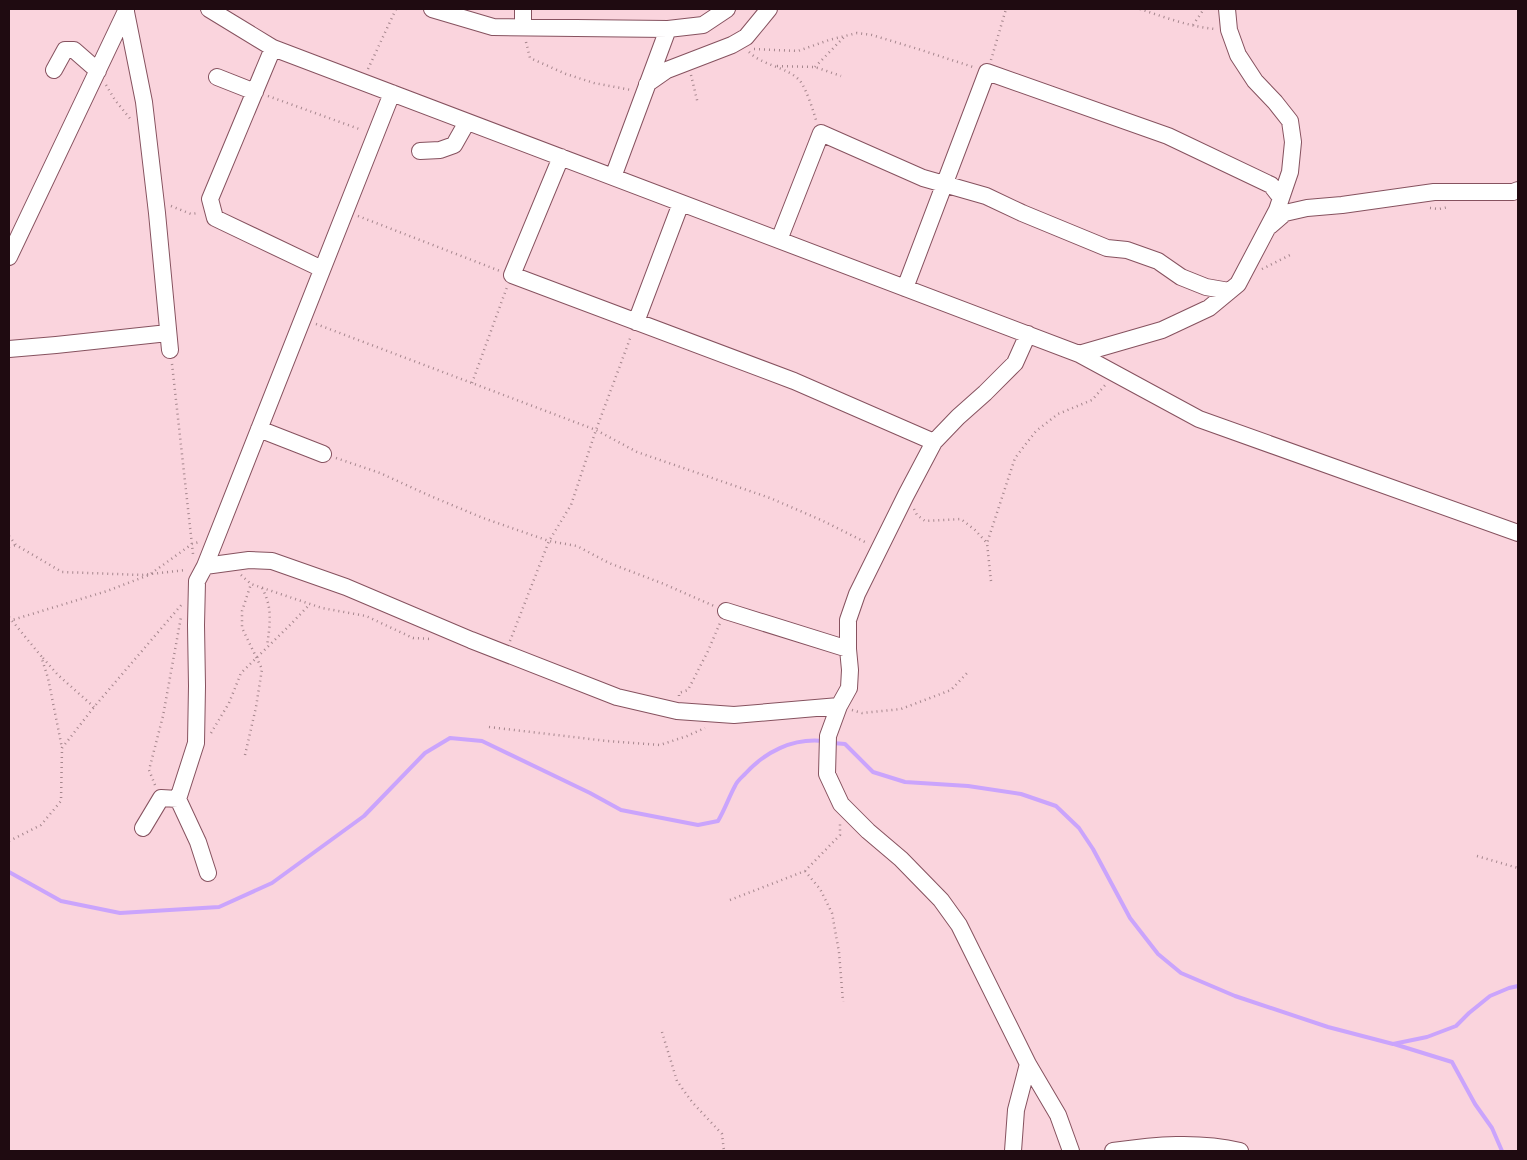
<svg xmlns="http://www.w3.org/2000/svg" width="1527" height="1160" viewBox="0 0 1527 1160" font-family="Helvetica,sans-serif">
  <rect width="100%" height="100%" fill="#fad4dd"/>
  <g fill="none" stroke-linecap="round" stroke-linejoin="round">
    <!-- stream -->
    <path stroke="#caa4fc" stroke-width="4" d="M 833,743 L 845,744 L 873,772 L 905,782 L 968,786 L 1021,794 L 1056,806 L 1079,828 L 1093,849 L 1130,918 L 1158,954 L 1181,973 L 1235,996 L 1328,1027 L 1393,1044 L 1427,1037 L 1456,1026 L 1469,1013 L 1490,996 L 1509,988 L 1518,986
      M 9,872 L 61,901 L 120,913 L 219,907 L 272,883 L 364,816 L 425,753 L 450,738 L 482,741 L 590,793 L 621,810 L 698,825 L 718,821 C 725,809 729,797 735,786 C 737,781 741,778 745,774 C 765,752 792,738 823,741
      M 1394,1044 L 1452,1062 L 1475,1104 L 1492,1128 L 1502,1151"/>
    <!-- minor casing -->
    <g stroke="#86525f" stroke-width="18">
      <path id="minor" d="M 209,9 L 273,48 L 1079,354 L 1199,419 L 1518,533
        M 432,9 L 493,27 L 668,29 L 613,177
        M 523,9 L 523,27
        M 126,12 L 144,102 L 157,213 L 170,350
        M 668,29 L 703,25 L 727,9
        M 273,48 L 210,199 L 215,218 L 322,269
        M 54,70 L 65,50 L 74,50 L 98,71
        M 217,77 L 255,92
        M 647,84 L 667,70 L 732,45 L 746,37 L 769,9
        M 420,151 L 440,150 L 454,145 L 467,122
        M 561,157 L 512,275 L 794,381 L 934,442
        M 1270,226 L 1285,213 L 1307,208 L 1342,205 L 1434,192 L 1513,192 L 1518,190
        M 779,240 L 821,133 L 923,178 L 986,196 L 1022,213 L 1107,248 L 1127,250 L 1158,261 L 1181,277 L 1206,287 L 1229,291
        M 9,257 L 126,11
        M 905,288 L 987,72 L 1168,136 L 1271,185 L 1281,198
        M 636,322 L 681,203
        M 1028,334 L 1015,363 L 985,393 L 958,417 L 934,442 L 906,495 L 857,594 L 848,620 L 848,649 L 850,670 L 849,688 L 839,706 L 828,736 L 827,774 L 841,804 L 868,831 L 901,859 L 941,900 L 959,925 L 1028,1064 L 1058,1115 L 1071,1151
        M 9,349 L 56,345 L 168,333
        M 1079,354 L 1162,330 L 1209,308 L 1238,284 L 1277,210 L 1290,172 L 1293,142 L 1290,121 L 1275,102 L 1255,81 L 1238,55 L 1229,30 L 1227,9
        M 259,429 L 323,454
        M 205,566 L 249,560 L 272,561 L 346,587 L 471,640 L 617,697 L 677,711 L 734,715 L 839,706
        M 726,611 L 848,649
        M 143,828 L 161,798 L 178,799
        M 208,873 L 198,842 L 178,799 L 196,743 L 197,686 L 196,625 L 197,581 L 205,566 L 392,93
        M 1013,1151 L 1016,1110 L 1028,1064
        M 1113,1151 C 1155,1145 1198,1141 1240,1151"/>
    </g>
    <!-- path -->
    <path stroke="#a5868d" stroke-width="2.5" stroke-dasharray="1 4" stroke-linecap="butt" d="M 1140,9 C 1164,17 1190,27 1216,29
      M 1193,25 L 1204,9
      M 526,42 L 530,58 L 566,74 L 594,83 L 631,90
      M 754,49 L 798,51 L 829,40 L 857,33 L 872,35 L 918,49 L 973,67
      M 749,52 C 763,66 788,67 800,81 C 806,88 813,110 816,120
      M 991,60 L 1006,9
      M 777,66 L 815,67 L 841,76
      M 815,67 L 845,36
      M 368,69 L 396,9
      M 691,75 L 698,104
      M 106,85 L 115,100 L 132,121
      M 268,96 L 362,130
      M 171,206 L 191,214 L 198,213
      M 1430,208 L 1439,209 L 1449,207
      M 358,216 L 500,271
      M 1262,269 L 1292,254
      M 316,324 L 596,430 L 637,452 L 770,498 L 821,520 L 867,543
      M 172,364 L 193,554
      M 472,383 L 507,287
      M 336,458 L 380,473 L 428,495 L 483,518 L 549,541 L 577,546 L 609,563 L 664,584 L 714,606
      M 914,509 L 917,515 L 925,521 L 961,519 L 975,530 L 987,543
      M 9,536 L 16,545 L 62,572 L 142,575 L 186,570
      M 9,547 L 16,545
      M 241,575 L 251,584 L 310,604 L 322,608 L 366,616 L 413,638 L 431,639
      M 991,581 L 987,543 L 1015,458 L 1036,431 L 1058,414 L 1092,400 L 1106,384
      M 262,588 C 273,608 270,624 267,646
      M 9,617 L 41,656 L 48,678 L 62,748
      M 9,621 L 107,591 L 149,575 L 192,544 L 199,542
      M 510,641 L 549,541 L 571,505 L 596,430 L 631,336
      M 43,658 L 58,675 L 94,707
      M 679,696 L 679,693 L 688,690 L 708,651 L 720,623
      M 852,710 L 862,713 L 901,709 L 951,690 L 969,671
      M 489,727 L 607,741 L 660,745 L 687,736 L 705,728
      M 211,733 L 229,703 L 241,673 L 290,625 L 310,604
      M 245,755 L 256,707 L 262,669 L 242,628 L 242,611 L 251,584
      M 155,785 L 149,770 L 163,716 L 181,617
      M 9,841 L 41,825 L 61,801 L 62,748 L 94,707 L 183,603
      M 1477,856 L 1518,868
      M 805,871 L 820,889 L 832,913 L 839,952 L 843,1002
      M 730,900 L 805,871 L 840,835 L 840,823
      M 662,1032 L 677,1081 L 692,1102 L 722,1134 L 724,1151"/>
    <!-- minor -->
    <use href="#minor" stroke="#fff" stroke-width="16"/>
  </g>
  <!-- border -->
  <rect width="1527" height="1160" fill="none" stroke="#1f0b11" stroke-width="20"/>
</svg>
